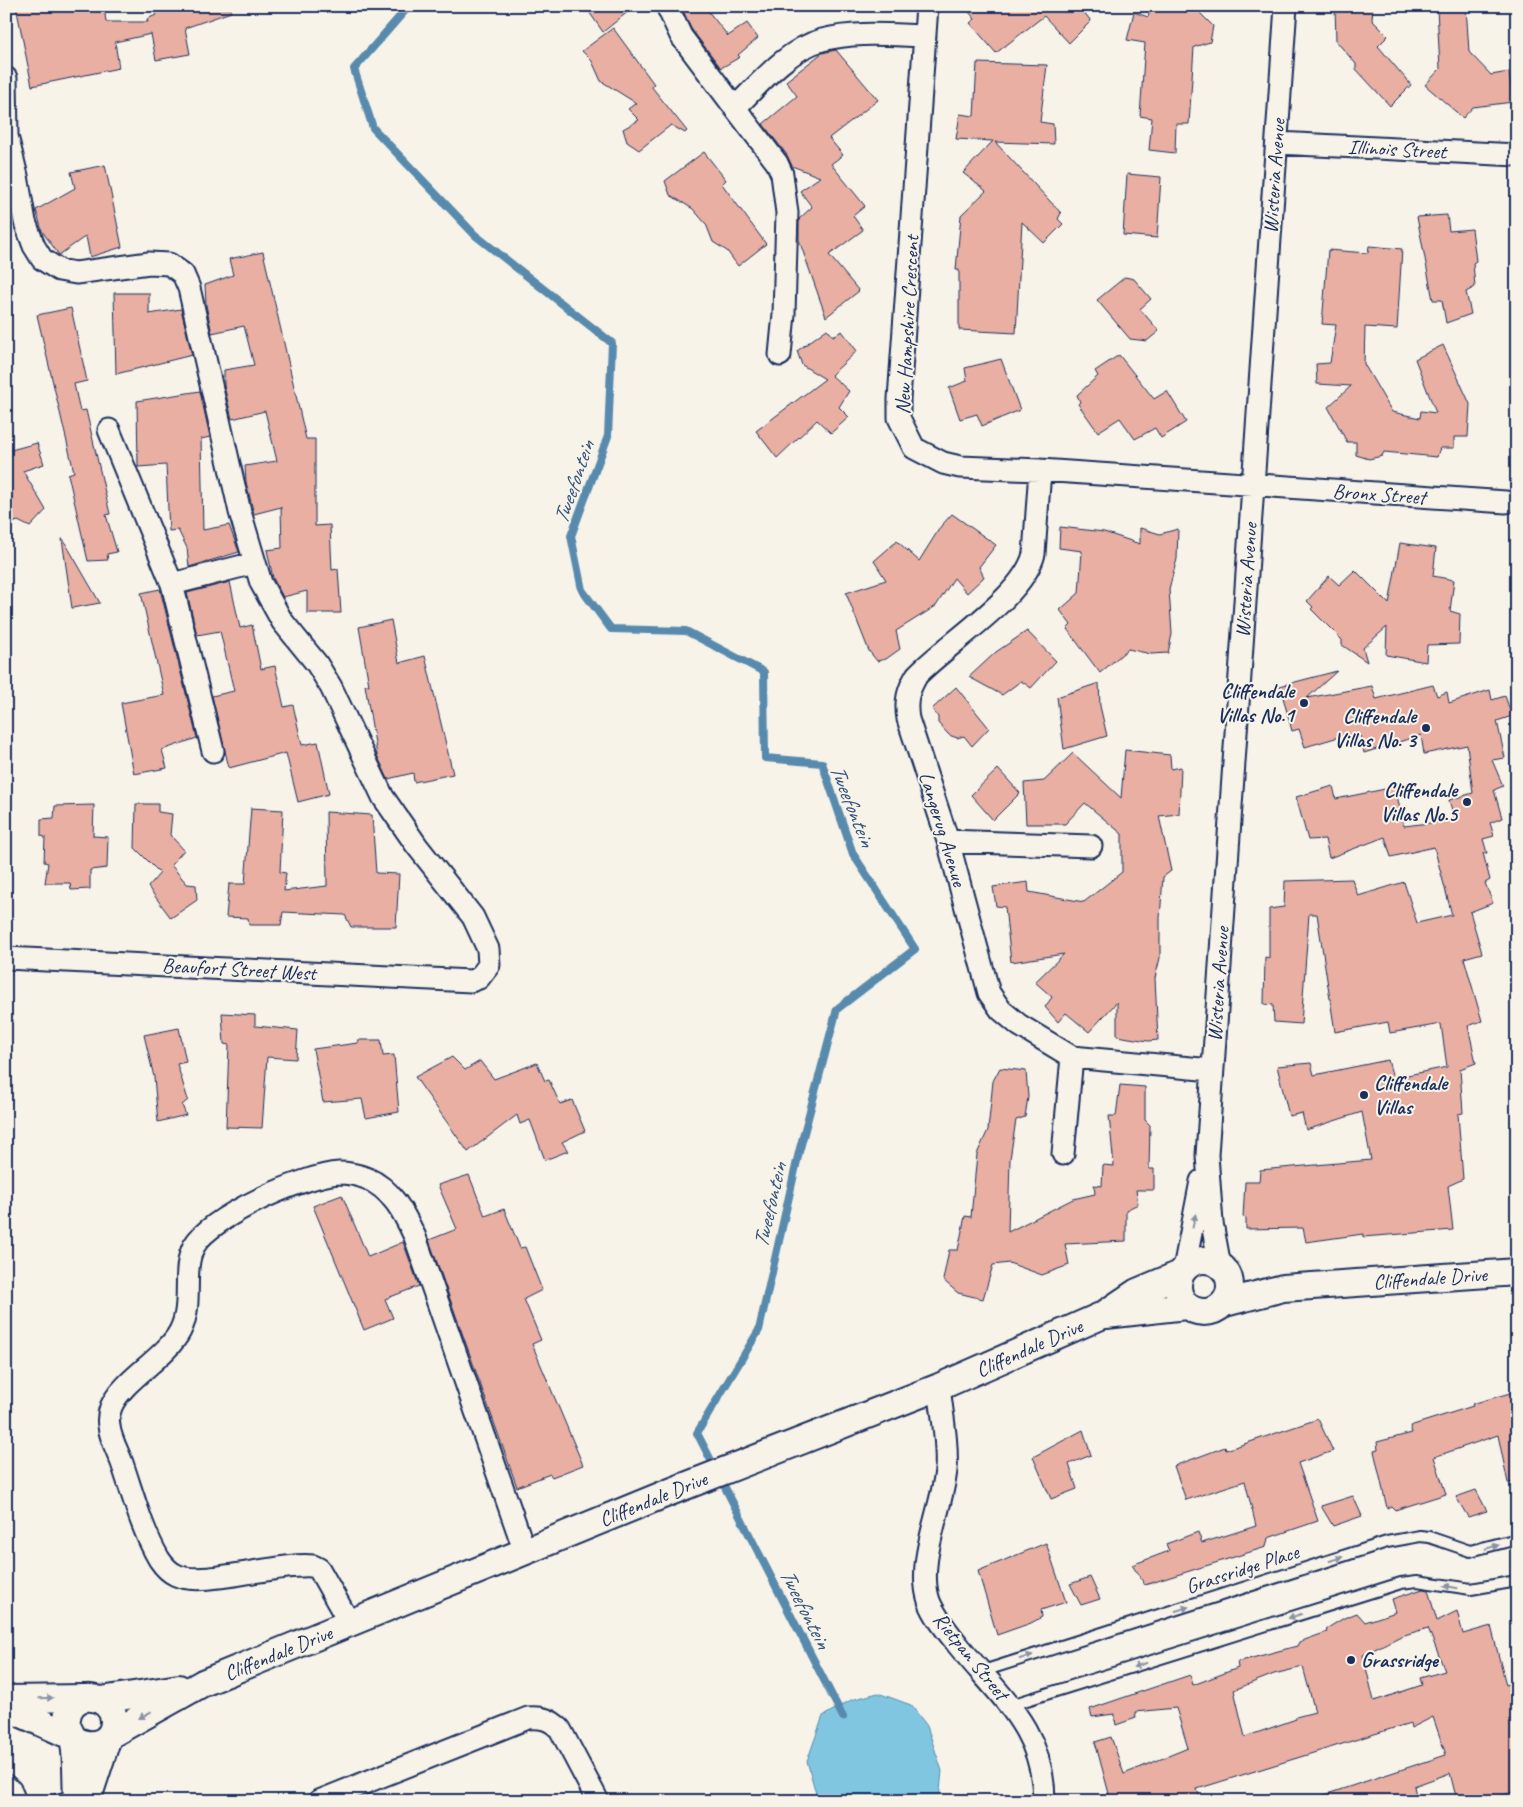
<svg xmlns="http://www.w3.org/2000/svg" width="1523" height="1807" viewBox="0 0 1523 1807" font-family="Caveat,sans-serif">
  <rect width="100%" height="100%" fill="#f7f3e8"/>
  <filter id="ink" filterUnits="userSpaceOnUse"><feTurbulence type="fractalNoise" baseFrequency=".02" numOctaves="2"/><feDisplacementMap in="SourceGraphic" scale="10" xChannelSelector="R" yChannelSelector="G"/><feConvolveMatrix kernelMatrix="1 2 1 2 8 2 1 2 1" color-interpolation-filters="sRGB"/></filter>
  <g filter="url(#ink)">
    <!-- water -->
    <path fill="#80c6e1" stroke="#588aad" d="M 878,1693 L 911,1705 L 927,1726 L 942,1771 L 939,1801 L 829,1801 L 816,1794 L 807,1761 L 823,1716 L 851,1700 Z"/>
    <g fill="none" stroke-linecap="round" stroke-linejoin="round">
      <!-- stream -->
      <path stroke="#588aad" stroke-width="8" d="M 409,6 L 354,69 L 373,128 L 475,235 L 612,343 L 608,436 L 571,536 L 582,590 L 611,629 L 686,631 L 764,672 L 765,758 L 822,763 L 853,854 L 915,949 L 837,1009 L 799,1152 L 759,1330 L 697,1433 L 843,1717"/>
    </g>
    <!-- building -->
    <path fill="#e8afa2" stroke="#1b2f5e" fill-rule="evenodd" d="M 16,6 L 104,6 L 106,22 L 148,22 L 147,19 L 156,15 L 155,6 L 231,9 L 231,12 L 185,28 L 190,54 L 156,60 L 151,34 L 115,42 L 119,68 L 32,86 Z
      M 585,6 L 635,6 L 603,32 Z
      M 681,6 L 704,6 L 728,36 L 747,23 L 758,38 L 738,55 L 740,57 L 721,68 L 692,30 Z
      M 964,6 L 1079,6 L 1091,21 L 1069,43 L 1044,16 L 996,53 L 970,23 L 975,19 Z
      M 1152,6 L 1193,6 L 1213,26 L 1210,42 L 1194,47 L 1189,124 L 1176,124 L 1175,153 L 1149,150 L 1152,118 L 1140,116 L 1145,43 L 1127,40 L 1134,12 L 1148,17 Z
      M 1335,6 L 1373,6 L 1372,20 L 1388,36 L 1378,46 L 1411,85 L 1390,106 L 1356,69 L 1356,64 L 1336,41 Z
      M 1466,6 L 1469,52 L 1491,75 L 1509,72 L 1513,102 L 1473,107 L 1463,118 L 1425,85 L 1440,69 L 1437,8 Z
      M 613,28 L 654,84 L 651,86 L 687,131 L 685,133 L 671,125 L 639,150 L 627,142 L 623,129 L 639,120 L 628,109 L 636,103 L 601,81 L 592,61 L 582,51 Z
      M 836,50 L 878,100 L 829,138 L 843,155 L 831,164 L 865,206 L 853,216 L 863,230 L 829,255 L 859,291 L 826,317 L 799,240 L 799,219 L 812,207 L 800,191 L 820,177 L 792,166 L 787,155 L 763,124 L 797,96 L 786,81 L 822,53 Z
      M 977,63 L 1047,65 L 1040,122 L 1053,124 L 1054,144 L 995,142 L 1061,213 L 1058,219 L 1063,224 L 1044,243 L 1022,222 L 1016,333 L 959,330 L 959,270 L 956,270 L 961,215 L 986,191 L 963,173 L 993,141 L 956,139 L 960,114 L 974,116 Z
      M 704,152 L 726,180 L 722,184 L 766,244 L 738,266 L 727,251 L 713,242 L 706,224 L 693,209 L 670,195 L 665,181 Z
      M 105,165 L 122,247 L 90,257 L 86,236 L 59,255 L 42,231 L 36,210 L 75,188 L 71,172 Z
      M 1127,174 L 1161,177 L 1157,238 L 1123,235 Z
      M 1447,215 L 1449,231 L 1472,229 L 1476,261 L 1473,263 L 1475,287 L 1466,292 L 1471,314 L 1446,323 L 1442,300 L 1433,300 L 1417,217 Z
      M 1369,246 L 1402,249 L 1397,329 L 1365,327 L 1364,364 L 1392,412 L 1420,418 L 1421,411 L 1436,413 L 1415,359 L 1443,345 L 1470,404 L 1468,437 L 1454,437 L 1454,448 L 1440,448 L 1437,457 L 1384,452 L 1382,456 L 1369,459 L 1356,455 L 1356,442 L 1347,442 L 1328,407 L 1351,386 L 1317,384 L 1316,364 L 1330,363 L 1336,325 L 1322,324 L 1328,250 L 1368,253 Z
      M 263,252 L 306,439 L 315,439 L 315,526 L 330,525 L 332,570 L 338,569 L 341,613 L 307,613 L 307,591 L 283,597 L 273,578 L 267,550 L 282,548 L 281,507 L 254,514 L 246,482 L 245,466 L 277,461 L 265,411 L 232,419 L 224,386 L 224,370 L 254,365 L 244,326 L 212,333 L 206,305 L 205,285 L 233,275 L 229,259 Z
      M 1125,277 L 1134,279 L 1151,299 L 1140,309 L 1159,331 L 1147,341 L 1130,339 L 1097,300 Z
      M 114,293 L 149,293 L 149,314 L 181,309 L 192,355 L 116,374 Z
      M 71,308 L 87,381 L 74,384 L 80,411 L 86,410 L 110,514 L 106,515 L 117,552 L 107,554 L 108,560 L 88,561 L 68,474 L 74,472 L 37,315 Z
      M 827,329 L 833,336 L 842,331 L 857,351 L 831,375 L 849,391 L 839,407 L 849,417 L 831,433 L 817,420 L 777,458 L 756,431 L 825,379 L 802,365 L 797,351 Z
      M 1119,355 L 1154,399 L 1167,391 L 1186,422 L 1161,438 L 1155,428 L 1135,439 L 1120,418 L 1098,432 L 1078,404 L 1080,402 L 1077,395 L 1098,376 L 1095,371 Z
      M 1001,359 L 1020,410 L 982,426 L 977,414 L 960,419 L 949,388 L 967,381 L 965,368 Z
      M 200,391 L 210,437 L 201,439 L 203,530 L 229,525 L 239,552 L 189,567 L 187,548 L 178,530 L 169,531 L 166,465 L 138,467 L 137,401 Z
      M 6,442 L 11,450 L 37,443 L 44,464 L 23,471 L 46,510 L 30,527 L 18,521 L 6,525 Z
      M 952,514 L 996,545 L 979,567 L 984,577 L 967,593 L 954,578 L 936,606 L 896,631 L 900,649 L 886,659 L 877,661 L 869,651 L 846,593 L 886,580 L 874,561 L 897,541 L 919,561 L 941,526 Z
      M 1060,527 L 1104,532 L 1140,544 L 1140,528 L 1160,534 L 1178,529 L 1177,559 L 1169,589 L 1172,634 L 1168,653 L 1151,654 L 1128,649 L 1100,673 L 1067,629 L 1071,625 L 1060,610 L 1079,593 L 1082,551 L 1059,548 Z
      M 62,539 L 63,539 L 100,603 L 72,608 Z
      M 1400,543 L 1436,548 L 1433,576 L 1454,580 L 1450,611 L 1460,614 L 1459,644 L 1427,645 L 1426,662 L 1386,655 L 1387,627 L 1363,648 L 1367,662 L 1342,645 L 1342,640 L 1311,609 L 1313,607 L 1307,601 L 1329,576 L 1339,585 L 1355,570 L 1389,604 Z
      M 230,582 L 240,628 L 252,625 L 261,669 L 275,666 L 284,707 L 293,705 L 302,745 L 318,742 L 329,794 L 298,802 L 286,753 L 229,768 L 212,696 L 234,691 L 220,631 L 197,635 L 187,593 Z
      M 160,589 L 197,738 L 162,750 L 167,768 L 134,774 L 121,703 L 164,695 L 141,593 Z
      M 391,620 L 399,663 L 425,656 L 453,774 L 414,782 L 413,773 L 388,779 L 377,755 L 365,685 L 369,685 L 359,627 Z
      M 1027,631 L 1056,661 L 1031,688 L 1021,681 L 1002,695 L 969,677 L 996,652 Z
      M 1337,671 L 1307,698 L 1372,686 L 1376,699 L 1433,685 L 1437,696 L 1447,692 L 1449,703 L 1490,690 L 1492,700 L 1505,696 L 1512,716 L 1497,721 L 1505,758 L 1492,760 L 1503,786 L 1494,790 L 1502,818 L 1490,823 L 1494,836 L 1483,839 L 1487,853 L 1483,853 L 1490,880 L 1485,883 L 1493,903 L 1470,912 L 1482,953 L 1464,958 L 1482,1021 L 1468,1026 L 1476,1063 L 1460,1069 L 1463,1113 L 1458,1114 L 1463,1179 L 1448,1186 L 1453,1230 L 1363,1237 L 1363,1234 L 1306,1242 L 1303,1228 L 1246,1229 L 1246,1218 L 1243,1217 L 1245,1182 L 1259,1182 L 1260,1170 L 1371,1160 L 1362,1112 L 1306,1130 L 1302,1113 L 1289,1116 L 1277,1066 L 1311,1063 L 1314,1075 L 1388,1060 L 1393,1078 L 1447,1067 L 1441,1024 L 1390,1033 L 1388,1022 L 1335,1032 L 1317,914 L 1309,914 L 1301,1024 L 1274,1022 L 1273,1005 L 1264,1004 L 1265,957 L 1269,958 L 1269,909 L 1284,907 L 1285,881 L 1352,879 L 1358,896 L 1404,882 L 1417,923 L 1452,915 L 1434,847 L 1391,857 L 1385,837 L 1329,858 L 1325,839 L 1308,840 L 1296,797 L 1333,786 L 1336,799 L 1395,787 L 1404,826 L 1455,820 L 1449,800 L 1473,793 L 1467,745 L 1424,754 L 1421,735 L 1364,753 L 1360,734 L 1342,736 L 1305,747 L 1299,729 L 1292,731 L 1280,686 Z
      M 1099,683 L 1100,706 L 1107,736 L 1064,749 L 1057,697 Z
      M 956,687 L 989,728 L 972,746 L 964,736 L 957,738 L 949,735 L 938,723 L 938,717 L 932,709 Z
      M 1125,750 L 1170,755 L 1171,769 L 1181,767 L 1179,814 L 1159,816 L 1171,871 L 1163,877 L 1160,918 L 1160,958 L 1155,978 L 1158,1040 L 1148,1041 L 1117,1036 L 1117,1002 L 1089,1032 L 1066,1013 L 1058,1022 L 1045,1007 L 1052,997 L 1035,982 L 1064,954 L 1011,962 L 1005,907 L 996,906 L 993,887 L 1028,882 L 1029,892 L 1084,902 L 1122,872 L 1122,834 L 1085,803 L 1065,824 L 1026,824 L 1024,783 L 1044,781 L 1073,753 L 1121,798 Z
      M 998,769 L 1020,793 L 993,820 L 971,795 Z
      M 136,804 L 158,804 L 158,812 L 172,814 L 170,835 L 184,850 L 171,865 L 187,884 L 196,885 L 197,900 L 171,918 L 148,887 L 160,873 L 135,848 Z
      M 94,805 L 93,836 L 108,837 L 107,868 L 90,870 L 90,889 L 71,890 L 70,883 L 45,883 L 48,863 L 44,862 L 45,837 L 41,836 L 41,819 L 54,818 L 55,806 Z
      M 251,808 L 283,810 L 280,872 L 286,873 L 284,891 L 327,886 L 326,812 L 372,815 L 376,873 L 399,874 L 396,927 L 351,927 L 345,915 L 283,912 L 281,925 L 249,925 L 248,918 L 226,917 L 229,884 L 245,884 Z
      M 222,1013 L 255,1015 L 255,1026 L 298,1030 L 296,1059 L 267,1057 L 262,1128 L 226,1127 L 229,1045 L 224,1044 Z
      M 179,1028 L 186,1062 L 177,1064 L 188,1100 L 182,1105 L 186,1115 L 158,1122 L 154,1077 L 144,1035 Z
      M 358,1040 L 381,1040 L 383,1056 L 394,1055 L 399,1112 L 366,1118 L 362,1099 L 323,1102 L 313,1049 L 358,1043 Z
      M 452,1057 L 465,1070 L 480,1061 L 494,1079 L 537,1063 L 545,1081 L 549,1080 L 560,1104 L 572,1100 L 585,1131 L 562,1142 L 568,1151 L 545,1160 L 530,1120 L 520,1124 L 517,1115 L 468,1152 L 415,1077 Z
      M 1000,1068 L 1026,1071 L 1028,1097 L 1025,1117 L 1016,1120 L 1010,1159 L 1008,1232 L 1073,1199 L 1095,1194 L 1094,1185 L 1102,1186 L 1103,1165 L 1114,1166 L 1109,1116 L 1116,1116 L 1120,1085 L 1145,1087 L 1145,1120 L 1150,1125 L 1149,1169 L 1154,1169 L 1154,1190 L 1136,1190 L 1138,1204 L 1126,1210 L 1126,1241 L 1065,1244 L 1069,1265 L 1042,1275 L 1009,1263 L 993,1265 L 983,1299 L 958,1293 L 943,1280 L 949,1250 L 958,1250 L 965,1216 L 971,1217 L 977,1154 L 988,1130 L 993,1081 Z
      M 469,1175 L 485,1216 L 504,1209 L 520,1248 L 525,1247 L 542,1290 L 524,1299 L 541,1340 L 532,1344 L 583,1465 L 552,1477 L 550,1474 L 517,1487 L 429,1240 L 457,1229 L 438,1185 Z
      M 342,1195 L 368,1257 L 403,1242 L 419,1286 L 385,1299 L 393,1318 L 364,1330 L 313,1206 Z
      M 1517,1391 L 1517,1482 L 1508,1483 L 1498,1435 L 1434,1457 L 1446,1494 L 1395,1510 L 1391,1506 L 1387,1508 L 1374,1451 L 1378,1450 L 1377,1442 L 1412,1433 L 1410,1426 L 1473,1406 L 1472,1404 Z
      M 1318,1419 L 1333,1451 L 1298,1463 L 1318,1521 L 1268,1538 L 1266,1547 L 1145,1585 L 1132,1565 L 1169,1551 L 1166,1544 L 1198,1532 L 1202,1543 L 1256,1526 L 1245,1481 L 1186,1500 L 1174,1466 L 1225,1447 L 1226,1450 Z
      M 1083,1430 L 1091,1455 L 1069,1464 L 1077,1489 L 1051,1499 L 1033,1457 Z
      M 1476,1490 L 1487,1511 L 1468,1517 L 1456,1497 Z
      M 1353,1496 L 1362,1516 L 1333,1526 L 1321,1506 Z
      M 1046,1543 L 1066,1602 L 1041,1610 L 1042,1617 L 1031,1623 L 997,1635 L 978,1571 Z
      M 1090,1577 L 1100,1599 L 1081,1605 L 1070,1584 Z
      M 1423,1589 L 1428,1590 L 1437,1621 L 1457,1611 L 1463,1634 L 1491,1626 L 1506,1685 L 1517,1682 L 1517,1791 L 1482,1801 L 1457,1801 L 1450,1773 L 1414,1786 L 1417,1801 L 1319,1801 L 1318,1797 L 1446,1755 L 1433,1717 L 1411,1728 L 1410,1723 L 1197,1789 L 1201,1801 L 1111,1801 L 1095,1742 L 1111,1737 L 1124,1774 L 1188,1748 L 1176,1708 L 1135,1712 L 1136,1718 L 1116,1725 L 1114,1714 L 1092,1717 L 1090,1709 L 1190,1675 L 1193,1685 L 1238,1668 L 1237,1662 L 1297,1646 L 1299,1642 L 1327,1632 L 1326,1629 L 1344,1618 L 1357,1613 L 1365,1622 L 1396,1612 L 1392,1599 ZM 1428,1628 L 1445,1671 L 1420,1678 L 1422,1685 L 1374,1701 L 1363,1655 L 1401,1636 ZM 1303,1667 L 1315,1712 L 1296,1717 L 1296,1719 L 1245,1737 L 1234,1690 L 1274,1674 Z"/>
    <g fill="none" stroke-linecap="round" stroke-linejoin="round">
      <!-- service casing -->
      <g stroke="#1b2f5e" stroke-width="14">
        <path id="service" d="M 980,1672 L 1387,1542 L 1420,1536 L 1429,1537 L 1470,1551 L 1517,1539
          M 1011,1705 L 1401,1583 L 1417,1581 L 1471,1589 L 1517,1581
          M 6,1779 L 15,1787 L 21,1801
          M 54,1801 L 77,1794"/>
      </g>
      <!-- minor casing -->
      <g stroke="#1b2f5e" stroke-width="25">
        <path id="minor" d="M 667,6 L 681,36 L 735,108
          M 927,6 L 899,399 L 899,418 L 914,448 L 943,463 L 960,467 L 1040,470 L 1506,502
          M 6,78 L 7,136 L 17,176 L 25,222 L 34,246 L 42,259 L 59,270 L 76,273 L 149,263 L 169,264 L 183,274 L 189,288 L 240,512 L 261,583 L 282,621 L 317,664 L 331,687 L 383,797 L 417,846 L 473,917 L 488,949 L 489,965 L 479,978 L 471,981 L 6,958
          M 1277,143 L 1517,155
          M 780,355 L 784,314 L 787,213 L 782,174 L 777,163 L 735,108 C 759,84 788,49 822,40 C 854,31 892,35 925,36
          M 109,430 L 172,584
          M 1040,470 L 1034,554 C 1023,597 949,642 917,675 C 908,690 905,701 908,719 L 948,841 L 989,993 L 1001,1010 L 1019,1025 L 1072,1057 L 1212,1070
          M 213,751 L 172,584 L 254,563
          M 948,841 L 1091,846
          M 1063,1154 L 1072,1057
          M 1220,1266 L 1212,1223 L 1207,1155 L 1286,6
          M 1184,1269 L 1201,1181
          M 939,1387 C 942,1414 948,1443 946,1470 C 942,1510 916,1562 929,1601 C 935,1617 948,1632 958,1645 C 999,1696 1044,1729 1044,1801
          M 350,1624 L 319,1569 L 313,1566 C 280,1562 201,1588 176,1575 C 169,1572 163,1565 159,1559 C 142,1530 133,1495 122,1463 C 118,1452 110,1438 109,1426 C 108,1420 109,1412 111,1407 C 122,1380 166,1358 180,1331 C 194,1304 181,1270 194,1246 C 211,1216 305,1175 339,1173 C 348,1173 358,1175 366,1178 C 392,1189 404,1213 415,1237 L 525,1552
          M 319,1801 L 528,1718 C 542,1717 550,1719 560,1729 L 598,1801"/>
      </g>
      <!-- tertiary casing -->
      <g stroke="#1b2f5e" stroke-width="30">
        <path id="tertiary" d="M1178 1286a26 26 0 1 1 52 0a26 26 0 1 1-52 0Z
          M 1225,1303 L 1283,1288 L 1517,1272
          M 1106,1315 L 1186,1306
          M 6,1699 L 85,1698
          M 101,1700 L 179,1688
          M 6,1707 L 71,1736
          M 110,1735 L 203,1683 L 670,1492 L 939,1387 L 1103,1315 L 1137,1292 L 1180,1274
          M 73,1738 C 91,1751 115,1743 114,1719 C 110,1693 71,1689 67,1718 C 65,1727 71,1731 73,1739 C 77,1752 76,1785 77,1801
          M 87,1801 L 108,1737"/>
      </g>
      <!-- service -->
      <use href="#service" stroke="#f7f3e8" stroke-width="10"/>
      <!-- minor -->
      <use href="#minor" stroke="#f7f3e8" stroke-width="21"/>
      <!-- tertiary -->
      <use href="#tertiary" stroke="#f7f3e8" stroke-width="26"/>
    </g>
    <!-- one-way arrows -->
    <defs><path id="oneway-solid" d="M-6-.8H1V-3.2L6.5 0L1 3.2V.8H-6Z" transform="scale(1.25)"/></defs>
    <g fill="#8991a3">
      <use href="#oneway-solid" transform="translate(1194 1221) rotate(-78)"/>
      <use href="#oneway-solid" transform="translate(1492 1547) rotate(-16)"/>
      <use href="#oneway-solid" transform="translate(1336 1559) rotate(-18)"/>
      <use href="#oneway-solid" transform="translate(1451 1587) rotate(-170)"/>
      <use href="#oneway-solid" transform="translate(1182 1609) rotate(-18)"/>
      <use href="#oneway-solid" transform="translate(1295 1616) rotate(162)"/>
      <use href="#oneway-solid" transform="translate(1026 1657) rotate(-17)"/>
      <use href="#oneway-solid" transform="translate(1140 1665) rotate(163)"/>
      <use href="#oneway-solid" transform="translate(46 1698) rotate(-1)"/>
      <use href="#oneway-solid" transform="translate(145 1715) rotate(151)"/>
    </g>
  </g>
  <!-- markers -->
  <g fill="#1b2f5e" stroke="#f7f3e8" stroke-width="2">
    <circle cx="1304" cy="703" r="5"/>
    <circle cx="1426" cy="728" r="5"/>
    <circle cx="1467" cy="802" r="5"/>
    <circle cx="1364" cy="1095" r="5"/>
    <circle cx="1351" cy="1660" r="5"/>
  </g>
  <g text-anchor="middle" stroke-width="4" stroke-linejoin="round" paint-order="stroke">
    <!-- street labels -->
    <g font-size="21" fill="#1b2f5e" stroke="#f7f3e8">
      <text transform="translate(1397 149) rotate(3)" y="7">Illinois Street</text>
      <text transform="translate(1274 176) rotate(-86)" y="7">Wisteria Avenue</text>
      <text transform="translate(907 325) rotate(-87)" y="7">New Hampshire Crescent</text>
      <text transform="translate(1379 494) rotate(4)" y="7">Bronx Street</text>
      <text transform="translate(1246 580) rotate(-86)" y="7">Wisteria Avenue</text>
      <text transform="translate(943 829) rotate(73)" y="7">Langerug Avenue</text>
      <text transform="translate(239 969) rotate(3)" y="7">Beaufort Street West</text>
      <text transform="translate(1218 984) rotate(-86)" y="7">Wisteria Avenue</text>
      <text transform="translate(1430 1278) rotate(-4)" y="7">Cliffendale Drive</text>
      <text transform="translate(1029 1348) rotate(-24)" y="7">Cliffendale Drive</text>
      <text transform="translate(653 1499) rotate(-22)" y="7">Cliffendale Drive</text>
      <text transform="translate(1242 1569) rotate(-18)" y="7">Grassridge Place</text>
      <text transform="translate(278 1653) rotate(-22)" y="7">Cliffendale Drive</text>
      <text transform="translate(971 1656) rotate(51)" y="7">Rietpan Street</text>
    </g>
    <!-- poi labels -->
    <g font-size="21" font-weight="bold" fill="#1b2f5e" stroke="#f7f3e8" text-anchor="end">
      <text x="1294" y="698">Cliffendale<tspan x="1294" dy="24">Villas No.1</tspan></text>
      <text x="1416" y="723">Cliffendale<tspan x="1416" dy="24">Villas No. 3</tspan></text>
      <text x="1457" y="797">Cliffendale<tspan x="1457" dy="24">Villas No.5</tspan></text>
      <text x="1374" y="1090" text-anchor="start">Cliffendale<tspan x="1374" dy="24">Villas</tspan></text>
      <text x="1361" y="1667" text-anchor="start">Grassridge</text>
    </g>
    <!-- water labels -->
    <g font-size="22" font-style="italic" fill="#34557f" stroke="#f7f3e8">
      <text transform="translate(573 482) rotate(-71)" y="8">Tweefontein</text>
      <text transform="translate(853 805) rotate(68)" y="8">Tweefontein</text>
      <text transform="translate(769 1205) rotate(-77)" y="8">Tweefontein</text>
      <text transform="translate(806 1608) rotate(63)" y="8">Tweefontein</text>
    </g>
  </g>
  <!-- margin -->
  <rect width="1523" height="1807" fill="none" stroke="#f7f3e8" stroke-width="25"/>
  <rect x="12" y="12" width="1498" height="1782" fill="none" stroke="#1b2f5e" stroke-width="2" filter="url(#ink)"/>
</svg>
